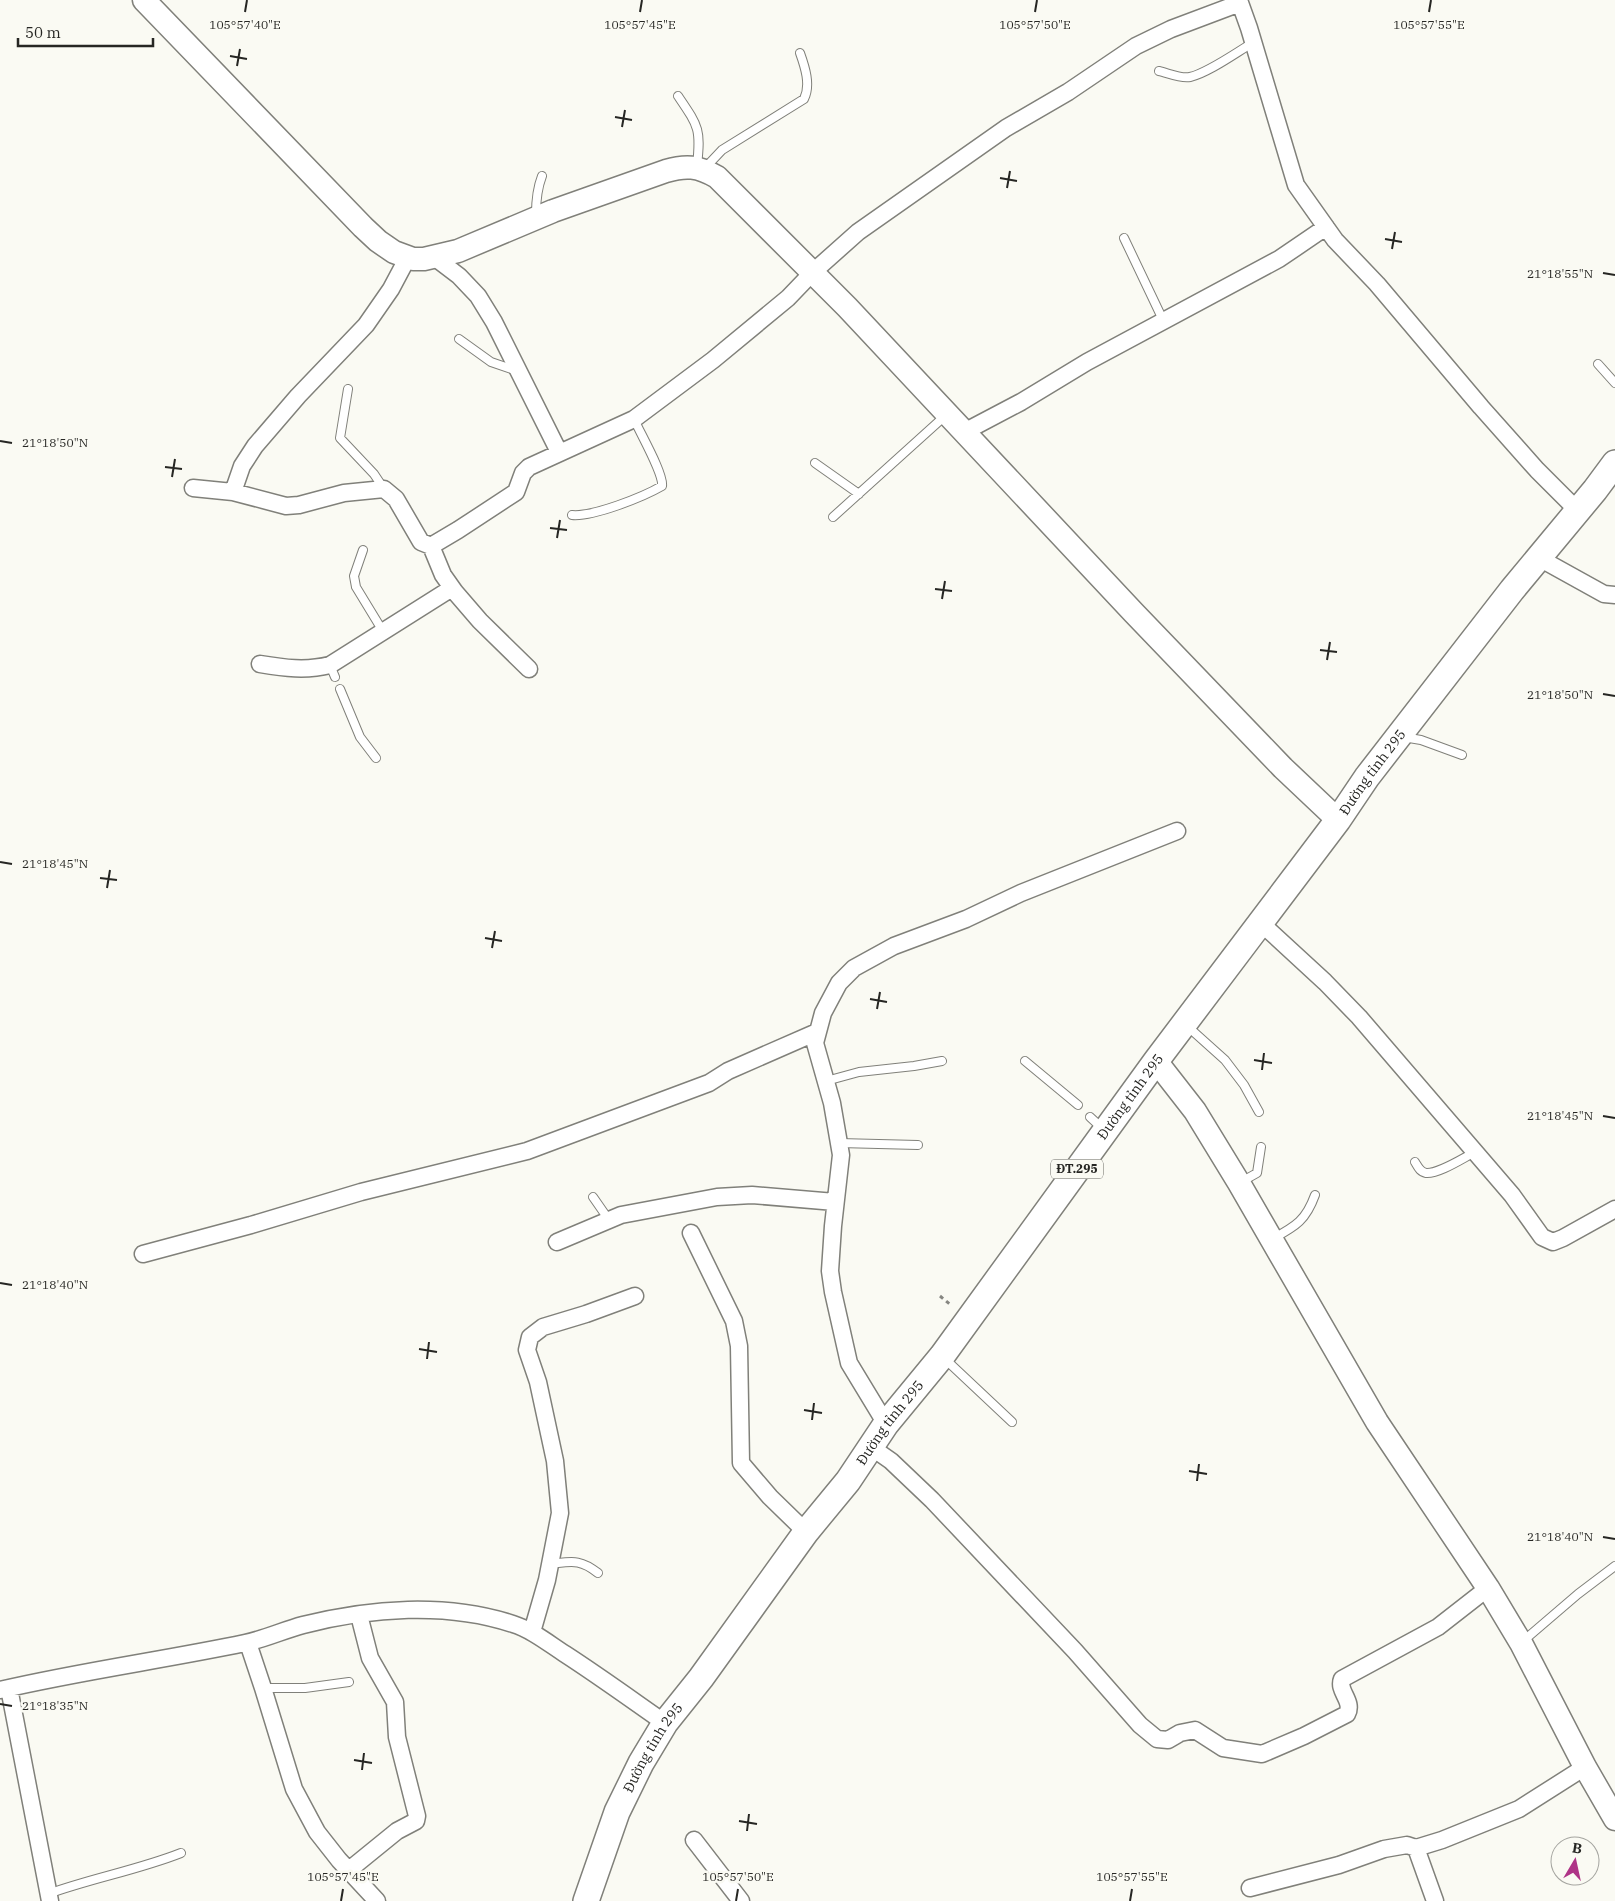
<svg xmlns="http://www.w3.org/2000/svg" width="1615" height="1901" viewBox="0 0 1615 1901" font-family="'IBM Plex Serif',serif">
  <rect width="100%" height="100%" fill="#fafaf3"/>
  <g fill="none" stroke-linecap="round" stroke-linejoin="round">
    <!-- lane casing -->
    <g stroke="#80807a" stroke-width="10">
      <path id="lane" d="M 1159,71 C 1168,73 1181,79 1190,77 C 1208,73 1237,52 1254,42
        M 678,96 C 699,127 701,129 697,166
        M 705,168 L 722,150 L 804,99 C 811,85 805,67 800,53
        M 536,214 C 536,200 537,189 542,176
        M 1124,238 L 1164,322
        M 459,339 L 491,362 L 517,371
        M 1598,364 L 1615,383
        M 348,389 L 340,438 L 374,474 L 384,489
        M 815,463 L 859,494
        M 572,515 C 593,517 643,497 662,486 C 664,474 640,433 634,419
        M 833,517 L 946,415
        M 363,550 L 354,576 L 356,587 L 384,633
        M 330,665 L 335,677
        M 340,689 L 360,737 L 376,758
        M 1403,737 L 1421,740 L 1462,755
        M 1186,1025 L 1225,1060 L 1244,1085 L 1259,1112
        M 1025,1061 L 1078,1105
        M 826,1081 L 859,1072 L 914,1066 L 942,1061
        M 1090,1117 L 1104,1130
        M 839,1143 L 918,1145
        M 1415,1162 C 1418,1167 1420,1172 1426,1173 C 1439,1174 1463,1158 1475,1152
        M 1241,1182 L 1257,1173 L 1261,1147
        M 593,1197 L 609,1220
        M 1274,1238 C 1296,1226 1306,1220 1315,1195
        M 945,1359 L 1012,1422
        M 549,1564 C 571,1562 579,1558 598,1573
        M 1522,1642 L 1578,1594 L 1615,1566
        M 263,1688 L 305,1688 L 349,1682
        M 48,1894 C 92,1878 138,1870 181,1853"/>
    </g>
    <!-- street casing -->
    <g stroke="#80807a" stroke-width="19">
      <path id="street" d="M 1239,0 L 1249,28 L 1296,185 L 1335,240 L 1377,284 L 1481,407 L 1537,470 L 1578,511
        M 434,257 L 459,276 L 478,296 L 494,322 L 559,452
        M 964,432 L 1021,402 L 1087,362 L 1279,259 L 1326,227
        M 193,488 L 233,492 L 286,506 L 299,505 L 344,493 L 384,489 L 396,499 L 421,542 L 431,546 L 458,530 L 516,492 L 523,473 L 529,467 L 634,419 L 713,360 L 788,298 L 812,273 L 858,232 L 1006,128 L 1068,92 L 1136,46 L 1171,29 L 1240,3
        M 233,492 L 242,466 L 255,446 L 298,396 L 366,325 L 391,289 L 408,257
        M 431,546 L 443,575 L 455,592 L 480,621 L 529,669
        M 1539,558 L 1604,594 L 1615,595
        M 260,664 C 284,668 306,671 330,665 L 452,588
        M 1261,923 L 1325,982 L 1359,1017 L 1512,1195 L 1542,1237 L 1553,1242 L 1563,1238 L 1615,1209
        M 691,1233 L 734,1321 L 739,1346 L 741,1463 L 770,1497 L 806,1532
        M 557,1242 L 621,1215 L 717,1197 L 752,1195 L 835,1202
        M 143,1254 L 251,1225 L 361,1192 L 527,1151 L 709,1083 L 728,1071 L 817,1032
        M 886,1424 L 849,1363 L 833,1292 L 830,1271 L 833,1226 L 841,1155 L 832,1103 L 815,1043 L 823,1013 L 839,983 L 854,968 L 894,946 L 966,919 L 1021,893 L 1177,831
        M 871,1447 L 891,1461 L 932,1500 L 1075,1651 L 1140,1725 L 1157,1739 L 1168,1740 L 1180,1733 L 1195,1730 L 1223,1748 L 1262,1754 L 1304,1736 L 1347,1714 C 1354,1701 1337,1691 1342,1679 L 1438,1627 L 1488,1588
        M 532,1632 L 547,1580 L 560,1513 L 555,1461 L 538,1382 L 527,1350 L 530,1337 L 543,1327 L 586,1314 L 635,1296
        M 248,1643 L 263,1688 L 294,1789 L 317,1832 L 339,1860 L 377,1901
        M 9,1688 L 50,1901
        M 0,1690 C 81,1671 164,1660 245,1643 C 265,1639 284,1630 303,1625 C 370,1608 446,1602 513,1624 C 532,1630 548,1643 565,1654 C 599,1676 632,1700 665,1723
        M 694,1840 L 741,1901
        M 1416,1848 L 1435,1901
        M 349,1870 L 397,1831 L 416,1821 L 417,1816 L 397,1737 L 395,1702 L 370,1658 L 359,1615
        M 1250,1888 L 1339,1865 L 1384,1849 L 1407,1845 L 1416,1848 L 1442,1840 L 1519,1809 L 1585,1767"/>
    </g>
    <!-- secondary casing -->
    <g stroke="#80807a" stroke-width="25">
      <path id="secondary" d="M 144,0 L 363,227 L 378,241 L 394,252 L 413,259 L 424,259 L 458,251 L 553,211 L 666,171 C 686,165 698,166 717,177 L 847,307 L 1134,613 L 1283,768 L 1338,820
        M 1156,1061 L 1195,1111 L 1239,1183 L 1377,1422 L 1488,1588 L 1521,1643 L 1585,1767 L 1615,1819"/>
    </g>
    <!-- primary casing -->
    <g stroke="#80807a" stroke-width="28">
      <g id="primary">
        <path id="s1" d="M 586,1901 L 617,1812 L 641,1763 L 665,1723 L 701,1678 L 806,1532 L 848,1481 L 886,1424 L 942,1356 L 1156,1061 L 1338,820 L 1367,777 L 1512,590 L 1595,490 L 1615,463"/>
      </g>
    </g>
    <!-- path -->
    <path stroke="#868681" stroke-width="3" stroke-dasharray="4 4" stroke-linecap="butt" d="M 940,1296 L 952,1306"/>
    <!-- lane -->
    <use href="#lane" stroke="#fff" stroke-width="8"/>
    <!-- street -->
    <use href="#street" stroke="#fff" stroke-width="16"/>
    <!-- secondary -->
    <use href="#secondary" stroke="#fff" stroke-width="22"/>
    <!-- primary -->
    <use href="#primary" stroke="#fff" stroke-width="25"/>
  </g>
  <!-- ticks -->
  <path fill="none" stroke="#262623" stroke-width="2" d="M 245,12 L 247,0M 640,12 L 642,0M 1035,12 L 1037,0M 1429,12 L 1431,0M 230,56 L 247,59M 237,66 L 240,49M 615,117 L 632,120M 622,127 L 625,110M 1000,178 L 1017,181M 1007,188 L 1010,171M 1385,239 L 1402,242M 1392,249 L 1395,232M 1603,273 L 1615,275M 0,441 L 12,443M 165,467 L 182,469M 172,477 L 175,459M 550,528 L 567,530M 557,538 L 560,520M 935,589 L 952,591M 942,599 L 945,581M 1320,650 L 1337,652M 1327,660 L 1330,642M 1603,694 L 1615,696M 0,862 L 12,864M 100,878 L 117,880M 107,888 L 110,870M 485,938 L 502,941M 492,948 L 495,931M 870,999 L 887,1002M 877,1009 L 880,992M 1254,1060 L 1272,1063M 1262,1070 L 1264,1053M 1603,1116 L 1615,1118M 0,1283 L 12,1285M 419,1349 L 437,1352M 427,1359 L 429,1342M 804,1410 L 822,1413M 812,1420 L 814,1403M 1189,1471 L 1207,1474M 1197,1481 L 1199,1464M 1603,1537 L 1615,1539M 0,1704 L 12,1706M 354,1760 L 372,1763M 362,1770 L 364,1753M 739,1821 L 757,1824M 747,1831 L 749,1814M 341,1901 L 343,1889M 736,1901 L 738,1889M 1130,1901 L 1132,1889"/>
  <g text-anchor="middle" stroke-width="5" stroke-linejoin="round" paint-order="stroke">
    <!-- shield labels -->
    <rect fill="#fafaf3" stroke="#666661" stroke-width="1" x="1051" y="1159.5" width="52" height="19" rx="4"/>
    <g font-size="12" font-weight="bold" fill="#262623">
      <text x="1077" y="1173">ĐT.295</text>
    </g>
    <!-- street labels -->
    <g font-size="14" fill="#262623" stroke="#fafaf3">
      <text dy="5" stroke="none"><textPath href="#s1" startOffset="1381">Đường tỉnh 295</textPath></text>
      <text dy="5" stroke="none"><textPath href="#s1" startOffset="976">Đường tỉnh 295</textPath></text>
      <text dy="5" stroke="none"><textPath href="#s1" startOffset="571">Đường tỉnh 295</textPath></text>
      <text dy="5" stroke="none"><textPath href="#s1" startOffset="168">Đường tỉnh 295</textPath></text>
    </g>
  </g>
  <g font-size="12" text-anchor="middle" fill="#262623" stroke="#fafaf3" stroke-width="5" stroke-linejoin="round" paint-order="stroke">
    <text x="245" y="29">105°57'40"E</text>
    <text x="640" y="29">105°57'45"E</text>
    <text x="1035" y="29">105°57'50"E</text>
    <text x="1429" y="29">105°57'55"E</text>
    <text x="1560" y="278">21°18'55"N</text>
    <text x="55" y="447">21°18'50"N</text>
    <text x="1560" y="699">21°18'50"N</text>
    <text x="55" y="868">21°18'45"N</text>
    <text x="1560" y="1120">21°18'45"N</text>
    <text x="55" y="1289">21°18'40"N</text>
    <text x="1560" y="1541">21°18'40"N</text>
    <text x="55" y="1710">21°18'35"N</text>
    <text x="343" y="1881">105°57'45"E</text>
    <text x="738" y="1881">105°57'50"E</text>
    <text x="1132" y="1881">105°57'55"E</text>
  </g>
  <!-- north arrow -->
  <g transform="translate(1575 1861) rotate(9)"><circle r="24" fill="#fafaf3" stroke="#a5a5a0"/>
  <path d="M0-4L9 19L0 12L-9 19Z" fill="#af3487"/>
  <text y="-8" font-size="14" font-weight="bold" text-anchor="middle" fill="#262623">B</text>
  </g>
  <!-- scale -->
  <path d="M18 38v8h135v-8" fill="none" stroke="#262623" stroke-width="2.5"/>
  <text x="25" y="38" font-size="15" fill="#262623" stroke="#fafaf3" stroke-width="4" paint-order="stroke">50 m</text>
</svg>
